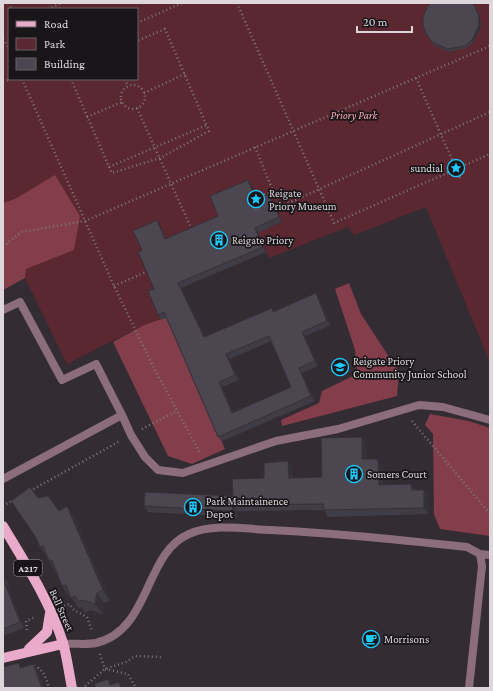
<svg xmlns="http://www.w3.org/2000/svg" width="493" height="691" viewBox="0 0 493 691" font-family="'Crimson Pro',serif">
  <rect width="100%" height="100%" fill="#342c33"/>
  <!-- green -->
  <path fill="#5b2731" fill-rule="evenodd" d="M 3,3 L 490,3 L 490,363 L 426,207 L 354,235 L 348,227 L 269,258 L 258,233 L 282,222 L 222,220 L 159,278 L 151,296 L 161,320 L 144,325 L 67,364 L 25,278 L 3,290 ZM 9,9 L 137,9 L 137,79 L 9,79 Z"/>
  <!-- forest -->
  <path fill="#843d4b" d="M 55,175 L 80,216 L 74,250 L 26,269 L 25,278 L 3,290 L 3,203 L 15,199 Z
    M 349,283 L 361,314 L 399,372 L 397,396 L 282,426 L 281,420 L 319,403 L 322,391 L 357,374 L 355,350 L 335,289 Z
    M 168,317 L 225,449 L 192,464 L 168,456 L 113,342 L 144,325 Z
    M 430,414 L 469,421 L 490,428 L 490,536 L 440,529 L 434,514 L 433,434 L 425,425 Z"/>
  <g fill="none" stroke-linecap="round" stroke-linejoin="round">
    <!-- path -->
    <path stroke="#7e777d" stroke-width="2.5" stroke-dasharray="1 3" stroke-linecap="butt" d="M 8,3 L 12,9
      M 237,3 L 334,223 L 490,154
      M 48,9 L 62,3
      M 137,23 L 182,3
      M 3,39 L 9,48
      M 416,78 L 461,180
      M 22,79 L 114,286 L 154,368 L 200,453
      M 71,79 L 109,167 L 207,125
      M 125,79 L 128,86
      M 3,82 L 10,79
      M121 97a12 12 0 1 1 24 0a12 12 0 1 1-24 0Z
      M 144,93 L 185,74
      M 137,108 L 192,230
      M 87,117 L 122,102
      M 255,147 L 273,191 L 257,198
      M 109,167 L 112,173 L 160,158 L 209,131 L 165,29 L 137,41
      M 273,191 L 282,206 L 490,112
      M 3,247 L 21,232 L 85,221 L 490,46
      M 114,286 L 148,271
      M 412,421 L 490,514
      M 142,429 L 177,411
      M 30,491 L 120,441
      M 3,506 L 13,500
      M 64,606 L 69,604 L 74,610 L 87,617 L 92,631
      M 27,630 L 26,621 L 35,617
      M 100,654 L 105,669 L 128,674 L 136,688
      M 34,666 C 44,669 46,679 49,688
      M 85,686 L 105,669 L 126,662 L 135,656 L 161,657"/>
    <!-- lane -->
    <path stroke="#8c6d7c" stroke-width="8" d="M 3,310 L 20,302 L 62,380 L 96,364 L 122,415 L 3,479
      M 122,415 L 131,435 L 145,457 L 158,470 L 183,473 L 276,441 L 338,429 L 419,405 L 443,407 L 490,420
      M 63,644 C 73,643 86,645 96,643 C 151,630 144,553 189,534 C 214,523 245,529 271,530 C 337,533 402,540 467,547 L 480,554 L 490,555
      M 469,688 L 482,566 L 480,554"/>
    <!-- primary -->
    <path stroke="#eaaac9" stroke-width="10" d="M 3,526 C 25,563 50,601 63,643 C 67,657 69,673 72,688
      M 29,649 L 47,632 L 50,613
      M 3,658 L 63,644"/>
  </g>
  <!-- wall -->
  <path fill="#403c45" fill-rule="evenodd" d="M 477,9 L 480,18 L 481,27 L 473,43 L 466,48 L 449,52 L 434,45 L 427,35 Z
    M 251,184 L 257,199 L 272,199 L 282,222 L 258,233 L 266,252 L 181,288 L 205,337 L 274,311 L 316,293 L 319,298 L 331,325 L 305,336 L 318,366 L 302,373 L 315,401 L 222,441 L 218,437 L 166,317 L 161,320 L 158,315 L 154,289 L 142,250 L 160,225 L 166,239 L 218,216 ZM 271,341 L 291,387 L 233,412 L 222,387 L 239,380 L 230,359 Z
    M 366,443 L 367,459 L 382,465 L 383,484 L 411,484 L 416,490 L 424,490 L 428,496 L 429,514 L 328,517 L 324,510 L 237,511 L 237,517 L 148,512 L 144,506 L 233,496 L 264,478 L 292,468 L 293,478 L 322,477 Z
    M 38,498 L 59,511 L 74,517 L 110,601 L 104,603 L 103,615 L 91,610 L 85,613 L 82,607 L 79,609 L 71,597 L 70,597 L 62,586 L 56,572 L 49,561 L 47,556 L 40,547 Z
    M 3,572 L 9,585 L 7,586 L 24,628 L 3,636 Z"/>
  <!-- shaded-wall -->
  <path fill="#343138" d="M 475,7 L 477,9 L 480,18 L 481,27 L 473,43 L 472,40 Z
    M 248,180 L 251,184 L 260,204 L 256,199 Z
    M 269,194 L 272,199 L 282,222 L 279,217 Z
    M 157,220 L 160,225 L 168,244 L 165,239 Z
    M 255,228 L 258,233 L 266,252 L 263,247 Z
    M 178,283 L 181,288 L 207,342 L 204,337 Z
    M 316,293 L 319,298 L 331,325 L 327,321 Z
    M 302,332 L 305,336 L 318,366 L 315,361 Z
    M 226,354 L 230,359 L 239,380 L 235,375 Z
    M 299,368 L 302,373 L 315,401 L 311,396 Z
    M 219,382 L 222,387 L 235,417 L 232,413 Z
    M 362,437 L 366,443 L 367,465 L 362,459 Z
    M 378,459 L 382,465 L 383,491 L 379,485 Z
    M 288,461 L 292,468 L 293,484 L 289,478 Z
    M 411,484 L 416,490 L 416,497 L 412,490 Z
    M 424,490 L 428,496 L 429,514 L 424,508 Z
    M 233,505 L 237,511 L 237,517 L 232,511 Z
    M 67,506 L 74,517 L 110,601 L 103,590 Z
    M 3,572 L 9,585 L 5,580 L 3,575 Z
    M 4,581 L 7,586 L 24,628 L 20,622 Z
    M 97,593 L 104,603 L 103,615 L 95,604 Z
    M 33,664 L 38,670 L 44,688 L 42,688 Z"/>
  <!-- building -->
  <path fill="#4b4650" stroke="#343138" fill-rule="evenodd" d="M 431,3 L 472,3 L 475,7 L 479,16 L 479,25 L 472,40 L 465,46 L 448,49 L 432,42 L 427,35 L 423,26 L 423,17 L 427,7 Z
    M 248,180 L 256,199 L 269,194 L 279,217 L 255,228 L 263,247 L 178,283 L 204,337 L 272,308 L 273,312 L 316,293 L 327,321 L 302,332 L 315,361 L 299,368 L 311,396 L 218,437 L 164,312 L 158,315 L 148,291 L 154,289 L 138,252 L 142,250 L 133,231 L 157,220 L 165,239 L 218,216 L 210,196 ZM 269,336 L 291,387 L 232,413 L 219,382 L 235,375 L 226,354 Z
    M 362,437 L 362,459 L 378,459 L 379,485 L 411,484 L 412,490 L 424,490 L 424,508 L 324,510 L 323,504 L 233,505 L 232,511 L 144,506 L 145,492 L 233,496 L 232,479 L 264,478 L 264,463 L 288,461 L 289,478 L 322,477 L 321,438 Z
    M 30,487 L 38,498 L 48,496 L 59,511 L 67,506 L 103,590 L 97,593 L 95,604 L 83,600 L 78,602 L 75,596 L 71,598 L 66,585 L 62,586 L 52,560 L 49,561 L 43,546 L 40,547 L 35,536 L 11,501 Z
    M 3,575 L 5,580 L 4,581 L 20,622 L 3,629 Z
    M 19,663 L 20,668 L 33,664 L 42,688 L 3,688 L 3,667 Z
    M 108,679 L 110,685 L 119,682 L 121,688 L 96,688 L 94,684 Z"/>
  <!-- icons -->
  <defs>
    <g id="sight-ring" transform="scale(0.9)"><circle r="9.5" fill="#191619" stroke="#1ec9fd" stroke-width="1.5"/><path d="M0-6L1.8-2.2L6-1.7L2.9 1.2L3.7 5.4L0 3.3L-3.7 5.4L-2.9 1.2L-6-1.7L-1.8-2.2Z" fill="#1ec9fd"/></g>
    <g id="building-ring" transform="scale(0.9)"><circle r="9.5" fill="#191619" stroke="#1ec9fd" stroke-width="1.5"/><path d="M-4-6H4V6H1V3H-1V6H-4ZM-2.5-4.3h1.7v1.8h-1.7ZM.8-4.3h1.7v1.8H.8ZM-2.5-1h1.7V.8h-1.7ZM.8-1h1.7V.8H.8Z" fill="#1ec9fd"/></g>
    <g id="school-ring" transform="scale(0.9)"><circle r="9.5" fill="#191619" stroke="#1ec9fd" stroke-width="1.5"/><path d="M0-5L7-2L0 1L-7-2ZM-4 1L0 2.5L4 1V4Q0 6-4 4Z" fill="#1ec9fd"/></g>
    <g id="cafe-ring" transform="scale(0.9)"><circle r="9.5" fill="#191619" stroke="#1ec9fd" stroke-width="1.5"/><path d="M-5.5-4.5H6V0H3Q3 3.5 0 3.5H-2.5Q-5.5 3.5-5.5 0ZM3-3.2v2h1.7v-2ZM-6 4.5H4V6H-6Z" fill="#1ec9fd"/></g>
  </defs>
  <g fill-rule="evenodd">
    <use href="#sight-ring" x="456" y="168"/>
    <use href="#sight-ring" x="256" y="199"/>
    <use href="#building-ring" x="219" y="240"/>
    <use href="#school-ring" x="340" y="367"/>
    <use href="#building-ring" x="354" y="474"/>
    <use href="#building-ring" x="193" y="507"/>
    <use href="#cafe-ring" x="371" y="639"/>
  </g>
  <g text-anchor="middle" stroke-width="3.5" stroke-linejoin="round" paint-order="stroke">
    <!-- shield labels -->
    <rect fill="#191619" stroke="#a29da2" stroke-width="1" x="14" y="560" width="28" height="16" rx="3"/>
    <g font-size="10" font-weight="bold" fill="#ddd7dc">
      <text x="28" y="572">A217</text>
    </g>
    <!-- park labels -->
    <g font-size="11" font-style="italic" fill="#fea8b6" stroke="#191619">
      <text x="354" y="119">Priory Park</text>
    </g>
    <!-- poi labels -->
    <g font-size="11" fill="#ddd7dc" stroke="#191619" text-anchor="start">
      <text x="443" y="172" text-anchor="end">sundial</text>
      <text x="269" y="197">Reigate<tspan x="269" dy="13">Priory Museum</tspan></text>
      <text x="232" y="244">Reigate Priory</text>
      <text x="353" y="365">Reigate Priory<tspan x="353" dy="13">Community Junior School</tspan></text>
      <text x="367" y="478">Somers Court</text>
      <text x="206" y="505">Park Maintainence<tspan x="206" dy="13">Depot</tspan></text>
      <text x="384" y="643">Morrisons</text>
    </g>
    <!-- street labels -->
    <g font-size="11" fill="#ddd7dc" stroke="#191619">
      <text transform="translate(62 610) rotate(66)" y="4">Bell Street</text>
    </g>
  </g>
  <!-- border -->
  <rect width="493" height="691" fill="none" stroke="#ddd7dc" stroke-width="8"/>
  <!-- legend -->
  <rect x="8" y="8" width="130" height="72" fill="#191619" stroke="#676367"/>
  <rect x="16" y="21" width="20" height="6" fill="#eaaac9" stroke="#676367"/>
  <text x="44" y="28" font-size="12" fill="#ddd7dc">Road</text>
  <rect x="16" y="38" width="20" height="12" fill="#5b2731" stroke="#676367"/>
  <text x="44" y="48" font-size="12" fill="#ddd7dc">Park</text>
  <rect x="16" y="58" width="20" height="12" fill="#4b4650" stroke="#676367"/>
  <text x="44" y="68" font-size="12" fill="#ddd7dc">Building</text>
  <!-- scale -->
  <path d="M357 26v6h55v-6" fill="none" stroke="#ddd7dc" stroke-width="2"/>
  <text x="363" y="26" font-size="12" fill="#ddd7dc" stroke="#191619" stroke-width="3" paint-order="stroke">20 m</text>
</svg>
